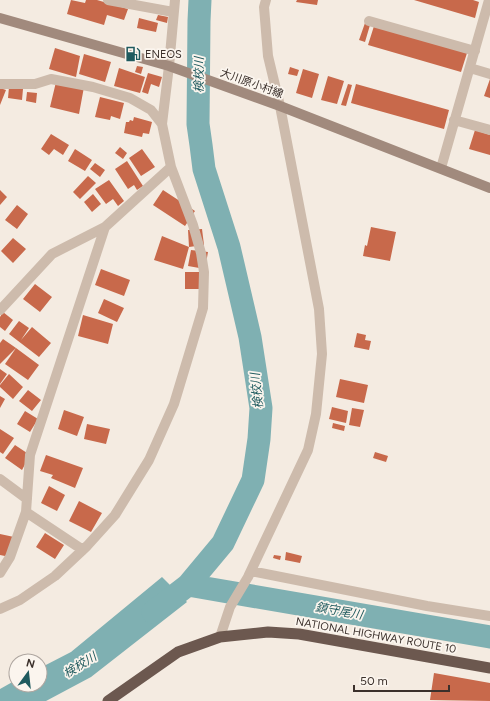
<svg xmlns="http://www.w3.org/2000/svg" width="490" height="701" viewBox="0 0 490 701" font-family="Figtree,'Noto Sans JP',sans-serif">
  <rect width="100%" height="100%" fill="#f4ebe1"/>
  <!-- water -->
  <path fill="#7fb0b2" d="M 162,577 L 187,602 L 91,677 L 46,701 L 0,701 L 0,689 L 16,680 L 16,685 L 40,685 L 40,668 L 71,652 Z"/>
  <g fill="none" stroke-linecap="round" stroke-linejoin="round">
    <!-- river -->
    <path stroke="#7fb0b2" stroke-width="23" d="M 188,585 L 490,637
      M 153,612 L 188,585 L 223,543 L 253,480 L 259,439 L 261,408 L 250,337 L 229,247 L 204,169 L 201,145 L 198,124 L 199,21 L 200,0"/>
  </g>
  <!-- building -->
  <path fill="#c8694b" d="M 71,0 L 85,3 L 86,0 L 97,0 L 128,9 L 124,20 L 107,15 L 104,25 L 67,14 Z
    M 297,0 L 318,0 L 317,5 L 296,2 Z
    M 414,0 L 473,0 L 479,2 L 475,18 Z
    M 158,15 L 168,17 L 167,23 L 156,20 Z
    M 139,18 L 158,23 L 156,32 L 137,28 Z
    M 365,23 L 370,25 L 365,42 L 359,40 Z
    M 374,26 L 467,53 L 461,72 L 368,45 Z
    M 55,48 L 80,56 L 76,77 L 49,69 Z
    M 84,54 L 111,62 L 105,82 L 79,74 Z
    M 137,66 L 143,67 L 141,74 L 135,72 Z
    M 290,67 L 299,70 L 297,76 L 288,74 Z
    M 119,68 L 145,77 L 140,93 L 114,86 Z
    M 303,69 L 319,74 L 312,98 L 296,93 Z
    M 148,73 L 162,77 L 159,87 L 151,84 L 148,94 L 142,92 Z
    M 328,76 L 344,81 L 337,104 L 321,100 Z
    M 490,79 L 490,98 L 484,96 Z
    M 56,82 L 84,87 L 79,114 L 50,107 Z
    M 348,84 L 352,85 L 346,106 L 341,105 Z
    M 356,84 L 449,110 L 444,129 L 351,103 Z
    M 9,87 L 23,89 L 22,100 L 8,98 Z
    M 0,88 L 6,90 L 0,105 Z
    M 27,92 L 37,93 L 36,103 L 26,101 Z
    M 100,97 L 124,103 L 120,119 L 111,116 L 110,120 L 95,117 Z
    M 134,117 L 152,122 L 149,134 L 143,133 L 142,137 L 124,133 L 126,122 L 129,122 L 130,120 L 133,121 Z
    M 475,130 L 490,135 L 490,155 L 469,149 Z
    M 51,134 L 69,145 L 63,155 L 54,149 L 49,155 L 41,149 Z
    M 120,147 L 127,153 L 123,159 L 115,153 Z
    M 75,149 L 92,160 L 85,171 L 68,161 Z
    M 142,149 L 155,167 L 141,176 L 129,158 Z
    M 127,161 L 143,186 L 137,190 L 134,185 L 128,189 L 115,169 Z
    M 95,163 L 105,170 L 100,177 L 90,169 Z
    M 88,176 L 96,183 L 80,199 L 73,192 Z
    M 109,180 L 124,201 L 118,206 L 113,199 L 106,204 L 95,189 Z
    M 0,190 L 7,197 L 0,205 Z
    M 163,190 L 195,211 L 185,226 L 153,205 Z
    M 93,194 L 101,204 L 92,212 L 84,202 Z
    M 17,205 L 28,214 L 17,229 L 5,220 Z
    M 371,227 L 396,232 L 390,261 L 363,256 L 365,245 L 367,246 Z
    M 202,229 L 204,245 L 189,247 L 183,269 L 154,260 L 162,236 L 189,247 L 188,230 Z
    M 13,238 L 26,249 L 13,263 L 1,251 Z
    M 191,250 L 208,252 L 205,269 L 188,266 Z
    M 101,269 L 130,280 L 124,296 L 95,285 Z
    M 185,272 L 204,272 L 204,289 L 185,289 Z
    M 35,284 L 52,297 L 40,312 L 23,299 Z
    M 104,299 L 124,308 L 117,322 L 98,313 Z
    M 3,312 L 13,320 L 5,331 L 0,327 L 0,317 Z
    M 83,315 L 113,324 L 108,344 L 78,336 Z
    M 19,321 L 29,328 L 21,340 L 32,327 L 51,343 L 39,357 L 9,334 Z
    M 357,333 L 366,335 L 365,340 L 371,341 L 369,350 L 354,347 Z
    M 3,339 L 16,348 L 0,364 L 0,343 Z
    M 16,348 L 39,365 L 28,380 L 5,364 Z
    M 0,369 L 7,374 L 0,384 Z
    M 9,374 L 23,387 L 13,399 L 0,387 L 0,385 Z
    M 340,379 L 368,385 L 364,403 L 336,397 Z
    M 28,390 L 41,400 L 32,411 L 19,401 Z
    M 0,396 L 5,399 L 0,408 Z
    M 332,407 L 348,411 L 346,423 L 329,419 Z
    M 352,408 L 364,410 L 360,427 L 349,425 Z
    M 64,410 L 84,417 L 77,436 L 58,429 Z
    M 25,411 L 38,419 L 30,432 L 17,424 Z
    M 333,423 L 345,426 L 344,431 L 332,428 Z
    M 87,424 L 110,429 L 106,444 L 84,439 Z
    M 0,429 L 14,438 L 3,454 L 0,452 Z
    M 15,445 L 30,455 L 22,470 L 5,458 Z
    M 375,452 L 388,456 L 386,462 L 373,458 Z
    M 46,455 L 83,468 L 75,488 L 51,478 L 53,475 L 40,471 Z
    M 49,486 L 65,495 L 57,511 L 41,503 Z
    M 79,501 L 102,513 L 91,532 L 69,521 Z
    M 45,533 L 64,545 L 55,559 L 36,547 Z
    M 0,534 L 14,537 L 10,557 L 0,555 Z
    M 286,552 L 302,556 L 300,563 L 285,560 Z
    M 274,555 L 281,556 L 280,560 L 273,558 Z
    M 434,673 L 490,683 L 490,701 L 430,700 Z"/>
  <g fill="none" stroke-linecap="round" stroke-linejoin="round">
    <!-- minor -->
    <path stroke="#cdbbac" stroke-width="10" d="M 108,0 L 173,12
      M 369,21 L 475,51
      M 470,68 L 490,74
      M 0,84 L 35,84 L 51,79 L 93,87 L 130,98 L 151,110 L 162,124
      M 454,120 L 490,130
      M 441,168 L 489,0
      M 0,310 L 52,254 L 105,227 L 171,167
      M 0,479 L 27,499
      M 26,512 L 83,550
      M 251,571 L 427,606 L 490,616
      M 0,573 L 10,557 L 26,512 L 30,455 L 105,227
      M 0,609 L 20,600 L 55,576 L 87,546 L 115,515 L 149,460 L 174,404 L 203,308 L 204,272 L 201,253 L 193,225 L 171,167 L 162,124 L 169,66 L 175,0
      M 220,637 L 230,607 L 248,577 L 308,450 L 316,414 L 322,354 L 319,309 L 280,106 L 268,56 L 264,7 L 266,0"/>
    <!-- secondary -->
    <path stroke="#a18a7d" stroke-width="10" d="M 0,18 L 169,66 L 280,106 L 490,188"/>
    <!-- trunk -->
    <path stroke="#6c584f" stroke-width="11" d="M 108,701 L 178,652 L 220,637 L 268,632 L 299,634 L 490,668"/>
  </g>
  <!-- icons -->
  <defs>
    <g id="fuel-bare" transform="scale(1.2)"><path d="M-5.5-6h7V0h2V4h1.3V-2.5L3-4.5l.8-.8L6-3V5H2.5V1h-1V6h-7ZM-4.2-4.7v3.2H.2V-4.7Z" fill="#1f5a5e" stroke="#fbf5ee" stroke-width="2.5" paint-order="stroke"/></g>
  </defs>
  <g fill-rule="evenodd">
    <use href="#fuel-bare" x="133" y="54"/>
  </g>
  <g text-anchor="middle" stroke-width="3.5" stroke-linejoin="round" paint-order="stroke">
    <!-- poi labels -->
    <g font-size="11" fill="#3b302b" stroke="#fbf5ee" text-anchor="start">
      <text x="145" y="58">ENEOS</text>
    </g>
    <!-- street labels -->
    <g font-size="11" fill="#3b302b" stroke="#fbf5ee">
      <text transform="translate(252 83) rotate(20)" y="4">大川原小村線</text>
      <text transform="translate(376 635) rotate(10)" y="4">NATIONAL HIGHWAY ROUTE 10</text>
    </g>
    <!-- water labels -->
    <g font-size="12" font-style="italic" fill="#1f5a5e" stroke="#fbf5ee">
      <text transform="translate(199 75) rotate(-89)" y="4">検校川</text>
      <text transform="translate(257 391) rotate(-96)" y="4">検校川</text>
      <text transform="translate(339 611) rotate(10)" y="4">鎮守尾川</text>
      <text transform="translate(80 665) rotate(-32)" y="4">検校川</text>
    </g>
  </g>
  <!-- north arrow -->
  <g transform="translate(28 673) rotate(15)"><circle r="19" fill="#fbf5ee" stroke="#aea6a0"/>
  <path d="M0-3L7 15L0 10L-7 15Z" fill="#1f5a5e"/>
  <text y="-6" font-size="11" font-weight="bold" text-anchor="middle" fill="#3b302b">N</text>
  </g>
  <!-- scale -->
  <path d="M354 685v6h95v-6" fill="none" stroke="#3b302b" stroke-width="2"/>
  <text x="360" y="685" font-size="12" fill="#3b302b" stroke="#fbf5ee" stroke-width="3" paint-order="stroke">50 m</text>
</svg>
